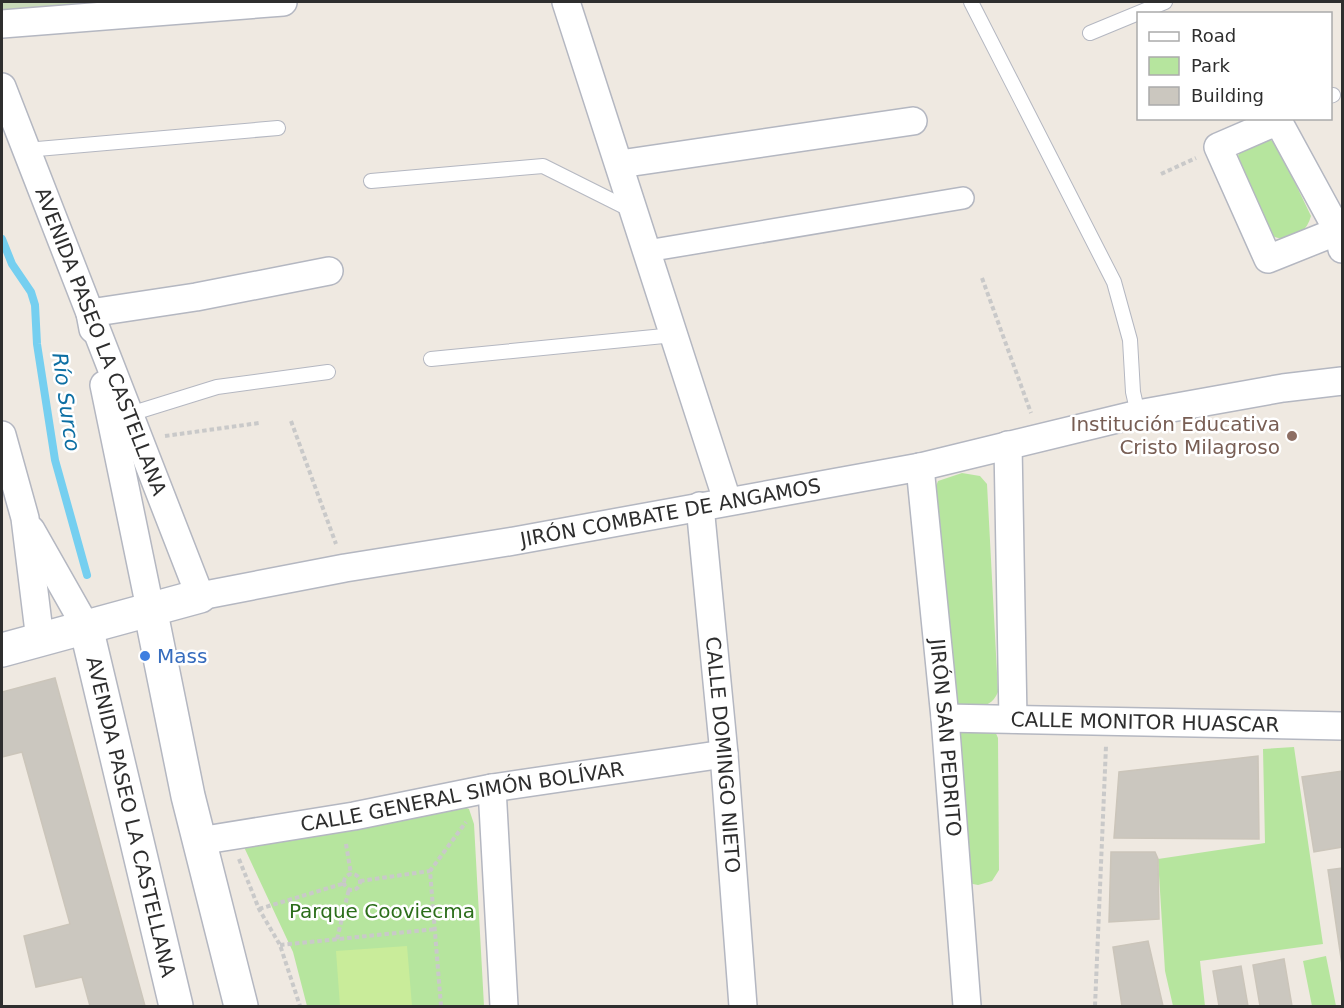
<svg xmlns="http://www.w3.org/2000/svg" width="1344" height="1008" viewBox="0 0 1344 1008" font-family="'DejaVu Sans',sans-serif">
  <rect width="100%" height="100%" fill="#efe9e1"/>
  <!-- green -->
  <path fill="#b6e59e" d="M 1269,139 L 1276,143 L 1311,216 C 1306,235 1288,244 1270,235 L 1238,156 L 1240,152 Z
    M 962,473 L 980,476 L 987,484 L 998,692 C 990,711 975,706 956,705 L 935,489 L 938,481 Z
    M 994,729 L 998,738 L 999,870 L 992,881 L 978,885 L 968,883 L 959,731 Z
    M 1294,747 L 1323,944 L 1200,961 L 1205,1006 L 1173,1006 L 1165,971 L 1158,859 L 1265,843 L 1263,749 Z
    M 460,805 L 469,809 L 474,824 L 484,1006 L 307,1006 L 293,952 L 244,847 Z
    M 1326,956 L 1336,1006 L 1312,1006 L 1303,961 Z"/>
  <!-- cemetery -->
  <path fill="#c8d9b8" d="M 2,2 L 119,2 L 2,12 Z"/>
  <!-- pitch -->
  <path fill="#c9ec9a" d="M 407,946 L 412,1006 L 340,1006 L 336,951 Z"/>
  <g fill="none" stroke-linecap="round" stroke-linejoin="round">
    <!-- stream -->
    <path stroke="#75cff0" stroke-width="8" d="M 2,239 L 12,264 L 31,292 L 35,305 L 37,344 L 55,460 L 87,575"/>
  </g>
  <!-- building -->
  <path fill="#cbc7bf" stroke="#cbc5ba" stroke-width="1.5" d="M 55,678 L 145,1006 L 90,1006 L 82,977 L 36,987 L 24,936 L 70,924 L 22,752 L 2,757 L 2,692 Z
    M 1258,756 L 1259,839 L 1114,838 L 1119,772 Z
    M 1342,771 L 1342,847 L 1314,852 L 1302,777 Z
    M 1111,852 L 1155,852 L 1158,859 L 1159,919 L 1109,922 Z
    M 1342,868 L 1342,965 L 1328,870 Z
    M 1148,941 L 1163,1006 L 1122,1006 L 1113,947 Z
    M 1284,959 L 1292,1006 L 1260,1006 L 1253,965 Z
    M 1241,966 L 1248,1006 L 1219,1006 L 1213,971 Z"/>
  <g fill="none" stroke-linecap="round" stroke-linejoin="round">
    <!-- service casing -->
    <g stroke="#b4b7c1" stroke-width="16">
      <path id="service" d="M 971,2 L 1114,282 L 1130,340 L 1133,392 L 1138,414
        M 1090,33 L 1165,2
        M 1330,96 L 1333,95
        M 26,150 L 278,128
        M 371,181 L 543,166 L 633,211
        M 431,359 L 674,335
        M 130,414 L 217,387 L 328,372"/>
    </g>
    <!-- pedestrian casing -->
    <g stroke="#b4b7c1" stroke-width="24">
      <path id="pedestrian" d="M 647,251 L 963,198"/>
    </g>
    <!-- minor casing -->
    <g stroke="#b4b7c1" stroke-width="30">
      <g id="minor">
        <path d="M 566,2 L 727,500"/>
        <path d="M 2,24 L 283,2"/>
        <path id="s1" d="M 2,87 L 200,596 L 345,568 L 514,541 L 920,467 L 1138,414 L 1283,388 L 1342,381"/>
        <path d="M 620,164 L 913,121"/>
        <path d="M 1338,231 L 1268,259 L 1218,147 L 1278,121 L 1338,231 L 1342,249"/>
        <path d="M 93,329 L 90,313 L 196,297 L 329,271"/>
        <path d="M 104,385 L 150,608"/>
        <path d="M 2,435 L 25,518 L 40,640"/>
        <path d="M 1008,445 L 1013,719"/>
        <path id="s2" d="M 920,467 L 945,718 L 967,1006"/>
        <path id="s3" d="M 700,506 L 724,754 L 743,1006"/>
        <path d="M 31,530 L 86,627"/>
        <path id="s4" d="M 945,718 L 1342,726"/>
        <path d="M 492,788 L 504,1006"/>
        <path id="s5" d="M 199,841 L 354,816 L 492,788 L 724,754"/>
      </g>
    </g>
    <!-- tertiary casing -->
    <g stroke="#b4b7c1" stroke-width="36">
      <g id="tertiary">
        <path d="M 150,608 L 188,796 L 241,1006"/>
        <path id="s6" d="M 86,627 L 176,1006"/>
        <path d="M 2,650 L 200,596"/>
      </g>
    </g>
    <!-- path -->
    <path stroke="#c9c9c9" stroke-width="4" stroke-dasharray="4.5 3" stroke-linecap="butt" d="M 1161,174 L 1196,158
      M 982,278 L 1031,413
      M 291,421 L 336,544
      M 165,436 L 259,423
      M 346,844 L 351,874
      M 239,859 L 259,909 L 280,945 L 300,1006
      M344 882a8 8 0 1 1 16 0a8 8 0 1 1-16 0Z
      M 360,881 L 430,871
      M 259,909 L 345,883
      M 337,939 L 349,889
      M 280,945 L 436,929
      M 441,1006 L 430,871 L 466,822
      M 1095,1006 L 1106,746"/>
    <!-- service -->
    <use href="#service" stroke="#fff" stroke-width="14"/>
    <!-- pedestrian -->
    <use href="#pedestrian" stroke="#fff" stroke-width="21"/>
    <!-- minor -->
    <use href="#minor" stroke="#fff" stroke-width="27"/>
    <!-- tertiary -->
    <use href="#tertiary" stroke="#fff" stroke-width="33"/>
  </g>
  <!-- markers -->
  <circle fill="#8d6e63" stroke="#fff" stroke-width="2" cx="1292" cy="436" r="6"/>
  <circle fill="#3f7fe0" stroke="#fff" stroke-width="2" cx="145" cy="656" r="6"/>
  <g text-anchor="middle" stroke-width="5" stroke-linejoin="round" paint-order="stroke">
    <!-- street labels -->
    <g font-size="20" fill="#2e2e2e" stroke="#fff">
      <text dy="7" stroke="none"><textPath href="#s1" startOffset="273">AVENIDA PASEO LA CASTELLANA</textPath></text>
      <text dy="7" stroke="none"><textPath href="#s1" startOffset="1024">JIRÓN COMBATE DE ANGAMOS</textPath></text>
      <text dy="7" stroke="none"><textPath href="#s4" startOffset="200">CALLE MONITOR HUASCAR</textPath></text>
      <text dy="7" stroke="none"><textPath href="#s2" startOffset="272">JIRÓN SAN PEDRITO</textPath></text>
      <text dy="7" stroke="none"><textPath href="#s3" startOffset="250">CALLE DOMINGO NIETO</textPath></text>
      <text dy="7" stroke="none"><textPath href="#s5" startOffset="267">CALLE GENERAL SIMÓN BOLÍVAR</textPath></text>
      <text dy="7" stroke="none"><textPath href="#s6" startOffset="195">AVENIDA PASEO LA CASTELLANA</textPath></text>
    </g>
    <!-- education labels -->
    <g font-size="20" fill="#785e54" stroke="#fff" text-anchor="end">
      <text x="1280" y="431">Institución Educativa<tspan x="1280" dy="23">Cristo Milagroso</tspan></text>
    </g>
    <!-- shop labels -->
    <g font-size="20" fill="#366cbe" stroke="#fff" text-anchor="start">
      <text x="157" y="663">Mass</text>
    </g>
    <!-- park labels -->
    <g font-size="20" fill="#2c6e1b" stroke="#fff">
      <text x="382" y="918">Parque Cooviecma</text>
    </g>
    <!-- water labels -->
    <g font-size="21" font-style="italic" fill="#0d6fa3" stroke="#fff">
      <text transform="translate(66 402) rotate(82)" y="7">Río Surco</text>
    </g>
  </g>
  <!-- border -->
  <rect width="1344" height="1008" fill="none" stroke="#2e2e2e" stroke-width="6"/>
  <!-- legend -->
  <rect x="1137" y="12" width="195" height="108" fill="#ffffff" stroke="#ababab" stroke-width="1.5"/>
  <rect x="1149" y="32" width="30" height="9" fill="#ffffff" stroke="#ababab" stroke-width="1.5"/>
  <text x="1191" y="42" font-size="18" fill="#2e2e2e">Road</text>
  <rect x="1149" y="57" width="30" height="18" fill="#b6e59e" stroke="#ababab" stroke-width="1.5"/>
  <text x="1191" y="72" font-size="18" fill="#2e2e2e">Park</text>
  <rect x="1149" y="87" width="30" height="18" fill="#cbc7bf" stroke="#ababab" stroke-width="1.5"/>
  <text x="1191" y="102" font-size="18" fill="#2e2e2e">Building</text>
</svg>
